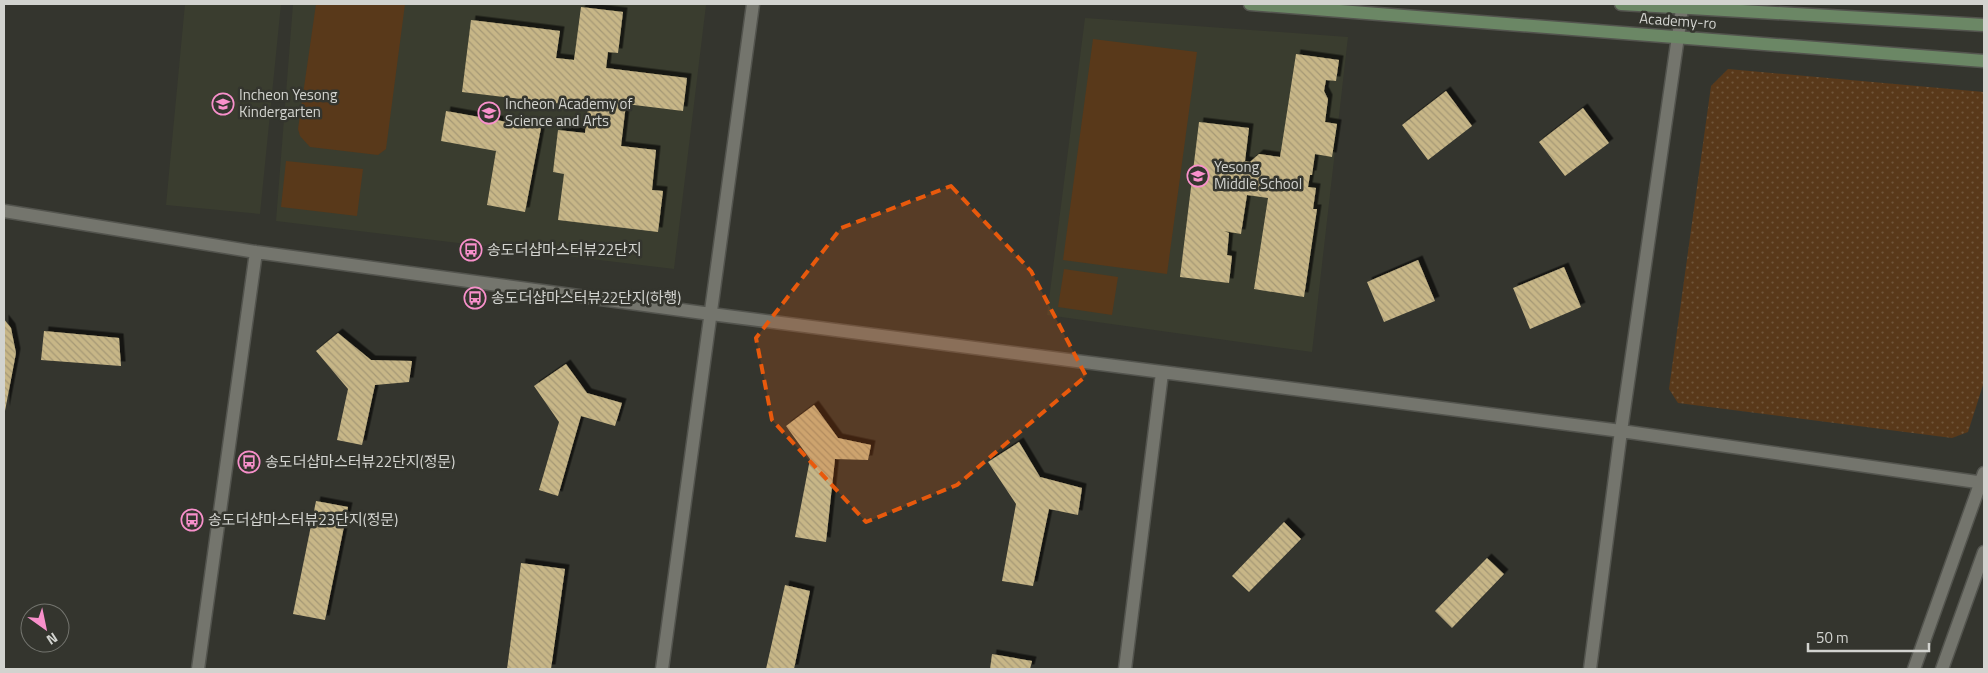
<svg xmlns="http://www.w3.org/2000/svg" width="1988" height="673" viewBox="0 0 1988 673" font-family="'Titillium Web','Noto Sans KR',sans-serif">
  <defs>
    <pattern id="park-dots" width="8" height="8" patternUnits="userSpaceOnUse" patternTransform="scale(1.25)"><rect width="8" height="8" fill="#59391a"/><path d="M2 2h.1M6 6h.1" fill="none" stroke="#70553a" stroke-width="1.8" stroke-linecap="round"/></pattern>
    <pattern id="building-back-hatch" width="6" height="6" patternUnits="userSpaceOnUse" patternTransform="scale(1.25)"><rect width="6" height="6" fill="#c7b687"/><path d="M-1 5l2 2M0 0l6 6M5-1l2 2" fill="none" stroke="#a59875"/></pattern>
    <filter id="shadow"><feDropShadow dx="4.5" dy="-4.5" stdDeviation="0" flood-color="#0009"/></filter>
  </defs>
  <rect width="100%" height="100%" fill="#34352e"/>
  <!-- built -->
  <path fill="#3a3d2f" d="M 185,4 L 281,4 L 260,214 L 166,205 Z
    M 293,4 L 706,5 L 674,269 L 276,221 Z
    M 1085,18 L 1348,37 L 1312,352 L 1047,315 Z"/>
  <!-- park -->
  <path fill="url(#park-dots)" d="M 1728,69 L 1984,92 L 1984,382 L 1968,432 L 1952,438 L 1678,403 L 1669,389 L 1711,86 Z"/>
  <!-- garden -->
  <path fill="#59391a" d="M 316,4 L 405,4 L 386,149 L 378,155 L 310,147 L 300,136 L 298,129 Z
    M 1093,39 L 1197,52 L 1167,274 L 1063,260 Z
    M 286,161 L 363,169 L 357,216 L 281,207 Z
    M 1064,269 L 1118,277 L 1112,315 L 1058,307 Z"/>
  <!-- building -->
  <path fill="url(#building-back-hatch)" filter="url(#shadow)" d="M 581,7 L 623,12 L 618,53 L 608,52 L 606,68 L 687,78 L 683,111 L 626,104 L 621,146 L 656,150 L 652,190 L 663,191 L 658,232 L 558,220 L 564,174 L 553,172 L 558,130 L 585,133 L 588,107 L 462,92 L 471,20 L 560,31 L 556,58 L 574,60 Z
    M 1296,54 L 1339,60 L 1336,81 L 1326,80 L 1324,91 L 1328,99 L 1325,122 L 1337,124 L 1332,157 L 1315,154 L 1312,175 L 1310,175 L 1308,187 L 1316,188 L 1313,209 L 1317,209 L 1304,297 L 1254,289 L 1268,198 L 1247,195 L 1241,234 L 1224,231 L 1229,233 L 1227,255 L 1232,256 L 1229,283 L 1180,277 L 1199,122 L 1249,128 L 1245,161 L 1250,162 L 1259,154 L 1280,157 Z
    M 1446,91 L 1472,126 L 1428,160 L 1402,125 Z
    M 1583,108 L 1609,143 L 1565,176 L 1539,142 Z
    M 446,111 L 541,128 L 525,212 L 487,205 L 496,151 L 441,141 Z
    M 1418,260 L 1435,301 L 1384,322 L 1367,282 Z
    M 1564,267 L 1581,307 L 1530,329 L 1513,288 Z
    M 4,319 L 11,328 L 16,353 L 5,411 Z
    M 44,331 L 119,338 L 121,366 L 41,360 Z
    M 338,333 L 371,360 L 412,361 L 409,382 L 375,385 L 362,445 L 337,440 L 348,389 L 316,351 Z
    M 566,364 L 587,393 L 622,403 L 615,426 L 581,416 L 558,496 L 539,490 L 559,422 L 534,386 Z
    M 814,405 L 838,438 L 871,445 L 868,460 L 835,459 L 826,542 L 795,537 L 810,459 L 786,426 Z
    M 1019,442 L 1040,477 L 1082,488 L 1078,515 L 1049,509 L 1033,586 L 1002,581 L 1016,504 L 988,462 Z
    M 316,501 L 348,507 L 325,620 L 293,614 Z
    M 1284,522 L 1301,539 L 1249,592 L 1232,576 Z
    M 1487,558 L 1504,574 L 1452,628 L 1435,611 Z
    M 521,563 L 565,569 L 551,669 L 507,669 Z
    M 785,585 L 810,591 L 794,669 L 766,669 Z
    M 992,654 L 1032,661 L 1030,669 L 990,669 Z"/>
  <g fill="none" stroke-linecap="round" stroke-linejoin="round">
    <!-- street casing -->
    <g stroke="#53544e" stroke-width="15">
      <path id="street" d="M 4,211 L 256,252 L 711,314 L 1621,431 L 1984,483
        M 198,669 L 256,252
        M 662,669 L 753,4
        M 1125,669 L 1162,373
        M 1590,669 L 1621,431 L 1682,9
        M 1914,669 L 1984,473
        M 1942,669 L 1984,552"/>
    </g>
    <!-- secondary casing -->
    <g stroke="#53544e" stroke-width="15">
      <path id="secondary" d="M 1250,4 L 1984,61
        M 1621,4 L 1984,25"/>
    </g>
    <!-- street -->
    <use href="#street" stroke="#74756d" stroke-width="12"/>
    <!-- secondary -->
    <use href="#secondary" stroke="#6b8765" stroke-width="12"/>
  </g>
  <!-- marked area -->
  <path fill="#e8590c" fill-opacity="0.2" stroke="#e8590c" stroke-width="4" stroke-dasharray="10 6" stroke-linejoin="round" d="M 951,186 L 1031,271 L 1086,376 L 957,485 L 866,522 L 772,420 L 756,338 L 841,228 Z"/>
  <!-- icons -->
  <defs>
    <g id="school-ring" transform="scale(1.125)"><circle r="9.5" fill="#34352e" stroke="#f890cb" stroke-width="1.5"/><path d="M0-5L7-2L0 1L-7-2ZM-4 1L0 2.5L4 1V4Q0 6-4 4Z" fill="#f890cb"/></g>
    <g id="bus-ring" transform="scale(1.125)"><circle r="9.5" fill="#34352e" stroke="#f890cb" stroke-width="1.5"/><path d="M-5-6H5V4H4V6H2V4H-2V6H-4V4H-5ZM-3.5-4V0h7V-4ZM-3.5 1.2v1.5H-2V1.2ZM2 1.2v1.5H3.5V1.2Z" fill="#f890cb"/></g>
  </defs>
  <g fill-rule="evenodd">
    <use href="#school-ring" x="223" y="104"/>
    <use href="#school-ring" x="489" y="113"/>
    <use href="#school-ring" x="1198" y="176"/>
    <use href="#bus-ring" x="471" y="250"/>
    <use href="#bus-ring" x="475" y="298"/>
    <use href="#bus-ring" x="249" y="462"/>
    <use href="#bus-ring" x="192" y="520"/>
  </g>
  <g text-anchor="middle" stroke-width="5" stroke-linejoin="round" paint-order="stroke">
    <!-- street labels -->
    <g font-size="15" fill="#d2d3cf" stroke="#34352e">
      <text transform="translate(1678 21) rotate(4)" y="5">Academy-ro</text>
    </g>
    <!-- poi labels -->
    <g font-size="15" fill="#d2d3cf" stroke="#34352e" text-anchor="start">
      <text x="239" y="100">Incheon Yesong<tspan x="239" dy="17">Kindergarten</tspan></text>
      <text x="505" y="109">Incheon Academy of<tspan x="505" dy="17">Science and Arts</tspan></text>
      <text x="1214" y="172">Yesong<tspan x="1214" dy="17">Middle School</tspan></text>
      <text x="487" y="255">송도더샵마스터뷰22단지</text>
      <text x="491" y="303">송도더샵마스터뷰22단지(하행)</text>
      <text x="265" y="467">송도더샵마스터뷰22단지(정문)</text>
      <text x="208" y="525">송도더샵마스터뷰23단지(정문)</text>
    </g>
  </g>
  <!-- border -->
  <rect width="1988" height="673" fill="none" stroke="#d2d3cf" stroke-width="10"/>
  <!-- north arrow -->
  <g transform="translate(45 628) rotate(147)"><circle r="24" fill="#34352e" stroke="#73746e"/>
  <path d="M0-4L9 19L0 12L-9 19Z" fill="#f890cb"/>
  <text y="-8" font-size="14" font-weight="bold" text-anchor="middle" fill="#d2d3cf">N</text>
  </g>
  <!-- scale -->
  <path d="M1808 643v8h121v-8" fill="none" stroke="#d2d3cf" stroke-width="2.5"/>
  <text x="1816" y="643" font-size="15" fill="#d2d3cf" stroke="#34352e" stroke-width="4" paint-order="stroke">50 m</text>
</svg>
